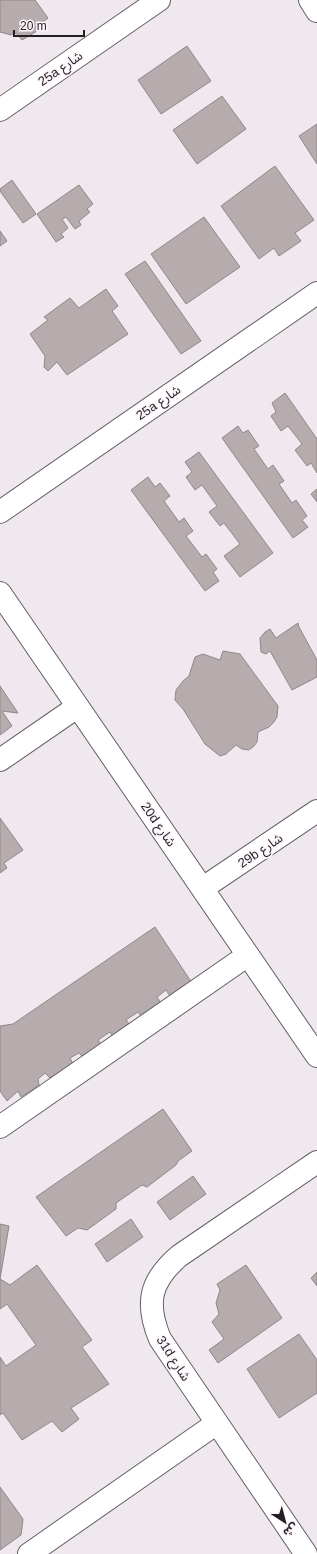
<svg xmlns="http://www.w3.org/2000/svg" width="317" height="1554" viewBox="0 0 317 1554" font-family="Arial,'Noto Sans Arabic',sans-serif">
  <rect width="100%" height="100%" fill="#efe8ee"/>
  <!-- building -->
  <path fill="#b6acae" stroke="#908788" d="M 0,0 L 35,0 L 48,18 L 42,23 L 37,31 L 22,40 L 16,33 L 11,35 L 0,32 Z
    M 187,46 L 211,81 L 161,114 L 138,80 Z
    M 222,96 L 246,129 L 197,164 L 173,130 Z
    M 317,124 L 317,164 L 299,136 Z
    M 275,166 L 314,220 L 295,233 L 301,241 L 279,256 L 274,248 L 259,259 L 221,206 Z
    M 12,180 L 36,214 L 23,223 L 0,191 L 0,189 Z
    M 79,185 L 93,204 L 87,209 L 90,212 L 79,221 L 81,225 L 75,229 L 66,217 L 62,219 L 68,228 L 61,234 L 64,237 L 56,242 L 37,214 Z
    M 204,217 L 240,267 L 186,304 L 151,254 Z
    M 0,231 L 7,241 L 0,246 Z
    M 145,261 L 201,341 L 181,354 L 125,274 Z
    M 106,289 L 118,306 L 112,311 L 128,334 L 67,375 L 57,362 L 48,371 L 44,367 L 45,356 L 30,334 L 48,320 L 44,317 L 70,298 L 79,308 Z
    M 285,393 L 317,439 L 317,473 L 311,463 L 307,466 L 295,450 L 302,444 L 288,426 L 281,431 L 271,416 L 276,412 L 272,403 Z
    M 238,426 L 243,433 L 248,430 L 259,446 L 254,449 L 268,469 L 273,465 L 284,481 L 279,484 L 292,503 L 296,500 L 307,516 L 302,520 L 308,527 L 293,538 L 222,438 Z
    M 199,452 L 273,553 L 240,577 L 224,556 L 240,544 L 224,523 L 220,526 L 209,512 L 217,506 L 202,485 L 195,490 L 186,477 L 192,472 L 185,462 Z
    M 148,477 L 155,487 L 160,483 L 170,496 L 164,501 L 179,522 L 184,518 L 193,531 L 186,536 L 202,557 L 206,554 L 217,569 L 213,572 L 219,581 L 205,591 L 131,490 Z
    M 317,489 L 317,502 L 311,494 Z
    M 298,623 L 299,627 L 317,660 L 317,677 L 292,690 L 270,651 L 266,654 L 261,652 L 260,638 L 265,632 L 270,629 L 276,638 Z
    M 223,651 L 240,654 L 278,706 L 277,717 L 274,722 L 269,727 L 258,732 L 257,742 L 254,746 L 249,750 L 242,749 L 236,745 L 226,754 L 220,756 L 205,744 L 183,709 L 175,700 L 176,690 L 183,681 L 189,676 L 195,657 L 203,654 L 220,660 Z
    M 0,686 L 18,713 L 2,711 L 12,726 L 0,735 Z
    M 0,818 L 23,850 L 4,863 L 7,868 L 0,873 Z
    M 155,927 L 192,983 L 170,996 L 166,990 L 157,997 L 161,1003 L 141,1016 L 138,1012 L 126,1020 L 130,1025 L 113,1037 L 110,1032 L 98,1040 L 101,1044 L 82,1056 L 79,1053 L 70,1058 L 73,1064 L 50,1078 L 45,1073 L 38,1079 L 39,1085 L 21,1097 L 18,1091 L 7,1101 L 0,1091 L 0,1026 L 13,1024 Z
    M 163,1109 L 192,1151 L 178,1161 L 176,1165 L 147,1187 L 142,1185 L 116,1203 L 116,1209 L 87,1230 L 78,1228 L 66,1236 L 36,1197 Z
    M 193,1176 L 206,1194 L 170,1220 L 157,1202 Z
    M 131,1219 L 143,1237 L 107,1262 L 95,1244 Z
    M 0,1224 L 9,1226 L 0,1279 Z
    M 37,1265 L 92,1340 L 82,1347 L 109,1384 L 71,1408 L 79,1419 L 62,1432 L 52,1421 L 22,1440 L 3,1413 L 0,1415 L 0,1357 L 6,1366 L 36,1345 L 7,1304 L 0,1309 L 0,1279 L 10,1285 Z
    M 246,1265 L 282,1318 L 218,1363 L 209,1350 L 224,1339 L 212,1322 L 219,1314 L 216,1303 L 220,1290 L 217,1284 Z
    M 317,1272 L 317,1286 L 311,1278 Z
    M 299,1334 L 317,1360 L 317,1393 L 279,1418 L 247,1369 Z
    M 0,1487 L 23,1519 L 21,1535 L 0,1550 Z"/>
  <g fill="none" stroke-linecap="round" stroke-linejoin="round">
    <!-- minor casing -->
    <g stroke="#655f64" stroke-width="24">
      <path id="minor" d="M 310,0 L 317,11
        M 0,110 L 159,0
        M 0,512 L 317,293
        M 0,593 L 317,1056
        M 0,760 L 77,707
        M 203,888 L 317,811
        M 0,1127 L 248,955
        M 29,1554 L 217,1423
        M 306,1554 L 160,1339 C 145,1303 150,1281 179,1256 L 317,1162"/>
    </g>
    <!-- minor -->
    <use href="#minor" stroke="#fff" stroke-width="22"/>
  </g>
  <g text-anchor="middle" stroke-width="3.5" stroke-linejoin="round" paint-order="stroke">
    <!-- street labels -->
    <g font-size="13" fill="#211f21" stroke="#fdf5fb">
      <text transform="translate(60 68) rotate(-35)" y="5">25a شارع</text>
      <text transform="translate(158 402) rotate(-35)" y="5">25a شارع</text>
      <text transform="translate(159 824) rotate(55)" y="5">20d شارع</text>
      <text transform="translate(260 850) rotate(-34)" y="5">29b شارع</text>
      <text transform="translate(174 1358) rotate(57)" y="5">31d شارع</text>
    </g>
  </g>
  <!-- north arrow -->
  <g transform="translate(285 1522) rotate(144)" stroke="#fdf5fb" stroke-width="3" paint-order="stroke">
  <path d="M0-3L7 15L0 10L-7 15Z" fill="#211f21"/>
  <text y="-6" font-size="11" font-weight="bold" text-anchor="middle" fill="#211f21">ش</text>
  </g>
  <!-- scale -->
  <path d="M14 30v6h70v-6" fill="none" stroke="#211f21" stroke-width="2"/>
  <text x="20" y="30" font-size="12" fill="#211f21" stroke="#fdf5fb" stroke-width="3" paint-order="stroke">20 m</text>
</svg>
